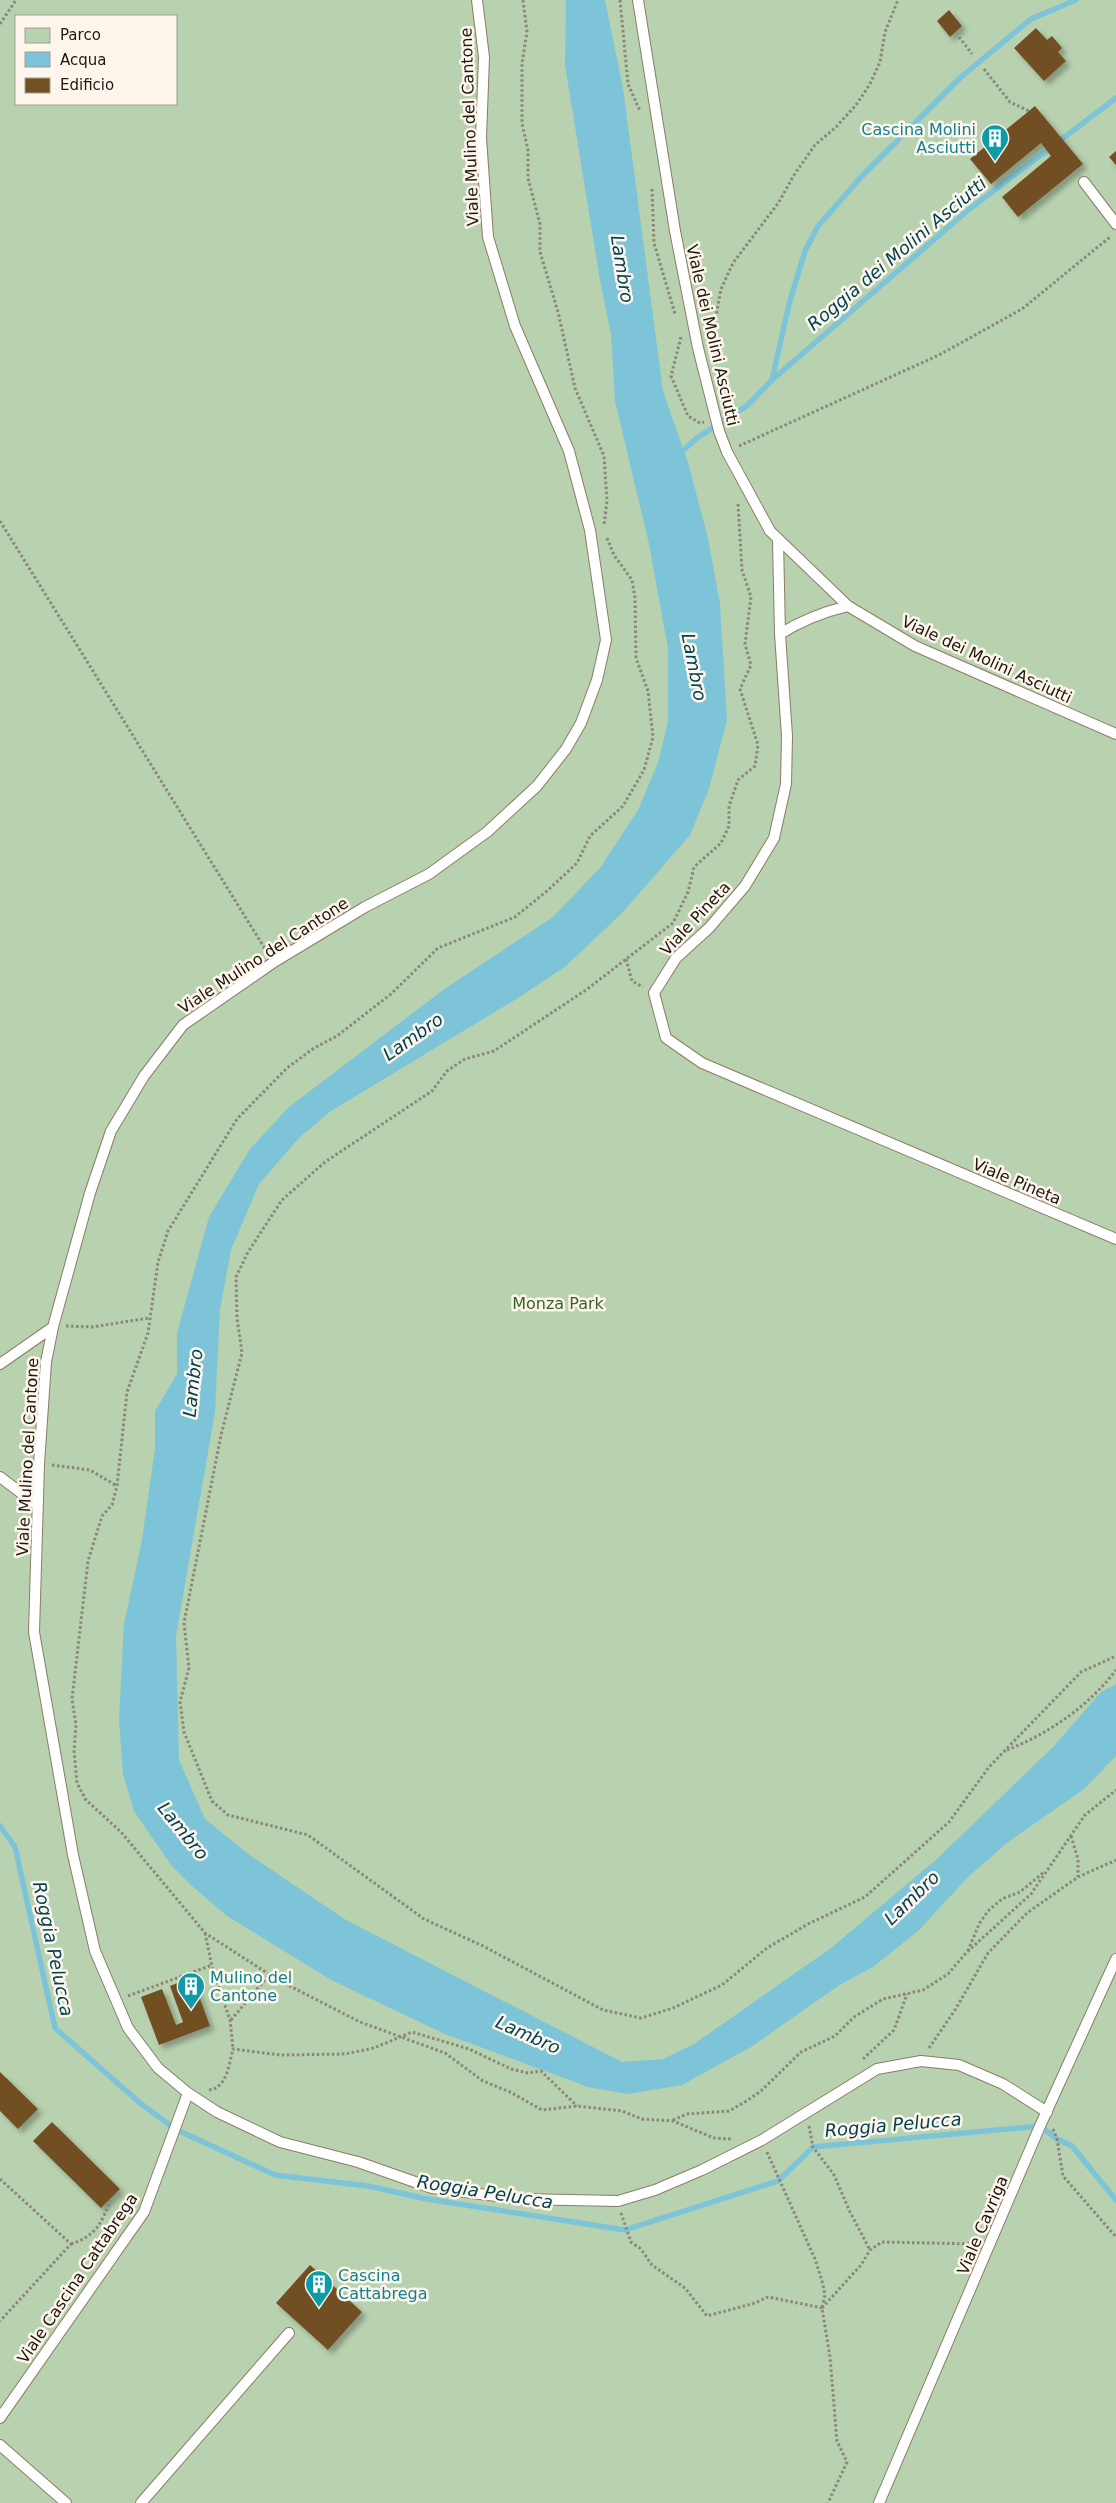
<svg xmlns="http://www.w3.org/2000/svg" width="1116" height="2503" viewBox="0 0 1116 2503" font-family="'DejaVu Sans',sans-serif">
  <defs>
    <filter id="shadow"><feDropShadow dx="4.5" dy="4.5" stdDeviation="2.5" flood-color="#0004"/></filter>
  </defs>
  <rect width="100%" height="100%" fill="#fef6ed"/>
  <!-- green -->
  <path fill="#b8d1af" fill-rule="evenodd" d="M 0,0 L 1116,0 L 1116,2503 L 0,2503 ZM 16,16 L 176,16 L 176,104 L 16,104 Z"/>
  <!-- water -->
  <path fill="#7dc4d9" d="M 566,0 L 605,0 L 623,88 L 663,391 L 689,466 L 708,538 L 720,604 L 727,720 L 709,789 L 690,835 L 623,912 L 566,966 L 518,998 L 331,1111 L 300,1137 L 259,1184 L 231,1250 L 220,1310 L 215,1412 L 176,1636 L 179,1760 L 205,1819 L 248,1854 L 346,1920 L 622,2062 L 663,2059 L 694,2044 L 831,1948 L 938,1858 L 1053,1747 L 1101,1692 L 1116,1684 L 1116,1756 L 1084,1789 L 1008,1842 L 967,1878 L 918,1931 L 873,1967 L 841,1984 L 751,2047 L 682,2085 L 628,2094 L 588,2087 L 445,2034 L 331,1980 L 227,1916 L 192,1886 L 171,1865 L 134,1811 L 123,1774 L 119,1719 L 124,1624 L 142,1540 L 155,1448 L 155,1411 L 177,1374 L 177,1333 L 209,1217 L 250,1149 L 289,1107 L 443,990 L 553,917 L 600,868 L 638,810 L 658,763 L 668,721 L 668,649 L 649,544 L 615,401 L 611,334 L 600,280 L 565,65 Z"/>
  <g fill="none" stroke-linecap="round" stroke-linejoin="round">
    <!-- stream -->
    <path stroke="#7dc4d9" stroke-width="5.5" d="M 772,380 L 967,211 L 1116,98
      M 679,454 L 697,438 L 748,405 L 772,380 L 789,304 L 805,251 L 818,226 L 862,176 L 961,77 L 1031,19 L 1076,0
      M 0,1826 L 15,1847 L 55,2028 L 140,2103 L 175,2129 L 275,2175 L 368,2186 L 427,2199 L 625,2230 L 778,2181 L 813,2147 L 1040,2126 L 1057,2139 L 1072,2146 L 1116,2200"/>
  </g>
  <!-- building -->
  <path fill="#725022" filter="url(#shadow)" d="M 949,10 L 962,26 L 950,37 L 937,21 Z
    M 1036,28 L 1047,40 L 1052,36 L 1062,48 L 1058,52 L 1066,61 L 1044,81 L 1014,48 Z
    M 1035,106 L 1083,164 L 1018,217 L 1002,197 L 1051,156 L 1041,143 L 991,184 L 970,159 Z
    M 1116,151 L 1116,165 L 1109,157 Z
    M 192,1977 L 210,2026 L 159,2045 L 141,1997 L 162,1989 L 176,2025 L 183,2022 L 170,1986 Z
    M 0,2072 L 38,2109 L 18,2129 L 0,2111 Z
    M 52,2122 L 120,2189 L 101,2208 L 33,2141 Z
    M 310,2265 L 362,2312 L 328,2350 L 276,2303 Z"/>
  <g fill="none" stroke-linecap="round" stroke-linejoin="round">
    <!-- lane casing -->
    <g stroke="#8d7c67" stroke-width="12">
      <path id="lane" d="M 477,0 L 484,57 L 481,138 L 488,237 L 515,326 L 569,451 L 590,530 L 606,640 L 597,680 L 581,723 L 566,749 L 537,786 L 487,832 L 429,874 L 365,907 L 274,962 L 183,1025 L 144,1076 L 111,1131 L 90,1193 L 53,1327 L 46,1362 L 39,1464 L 34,1632 L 73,1855 L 95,1951 L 128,2028 L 158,2068 L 188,2093 L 217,2112 L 280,2142 L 358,2162 L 432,2188 L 520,2199 L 618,2201 L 655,2190 L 702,2170 L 762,2140 L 877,2069 L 921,2061 L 959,2065 L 1003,2084 L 1047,2112
        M 638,0 L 675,231 L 698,348 L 719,431 L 727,452 L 770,531 L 848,606 L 915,646 L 1116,734
        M 1084,182 L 1116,224
        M 778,540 L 780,634 L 787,736 L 786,784 L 774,838 L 745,886 L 709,928 L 676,958 L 654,993 L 666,1038 L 702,1063 L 1116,1239
        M 780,634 C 802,620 823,612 848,606
        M 0,1364 L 53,1327
        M 0,1477 L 37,1505
        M 0,2418 L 144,2212 L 188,2093
        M 0,2445 L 66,2503
        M 141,2503 L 289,2333
        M 879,2503 L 1040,2126 L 1116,1959"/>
    </g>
    <!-- path -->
    <path stroke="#8c857c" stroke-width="3" stroke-dasharray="2.5 2.5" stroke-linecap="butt" d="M 523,0 L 527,32 L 522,63 L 522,124 L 528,150 L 528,178 L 540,224 L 540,252 L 558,312 L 575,388 L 604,456 L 607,501 L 604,525
      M 620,0 L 628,84 L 640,111
      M 0,24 L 16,0
      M 959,37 L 972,54
      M 984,69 L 1010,102 L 1029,111
      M 652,189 L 654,243 L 675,314
      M 681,337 L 671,376 L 688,416 L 700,423 L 704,422
      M 712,338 L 721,289 L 733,263 L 779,202 L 794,175 L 815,145 L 836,127 L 856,105 L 870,84 L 880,62 L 885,32 L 898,0
      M 739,446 L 939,355 L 1022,309 L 1110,237
      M 738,504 L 742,570 L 751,597 L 745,644 L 751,665 L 740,689 L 758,745 L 755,766 L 738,780 L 729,806 L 729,826 L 721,843 L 694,867 L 688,892 L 673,923 L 586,990 L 494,1051 L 465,1059 L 447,1071 L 432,1091 L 325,1162 L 282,1200 L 248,1252 L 236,1277 L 237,1318 L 242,1353 L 221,1435 L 184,1623 L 189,1668 L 180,1702 L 184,1732 L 212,1801 L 228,1815 L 308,1835 L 424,1919 L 483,1946 L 603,2010 L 641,2018 L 673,2008 L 722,1985 L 767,1948 L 808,1924 L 865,1897 L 949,1822 L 989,1767 L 1081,1672 L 1116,1656
      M 0,521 L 267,952
      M 607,538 L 614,555 L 632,580 L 635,598 L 636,658 L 648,691 L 653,737 L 644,770 L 623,806 L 590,836 L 577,863 L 547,891 L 515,917 L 438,948 L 391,994 L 337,1036 L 314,1048 L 287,1068 L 237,1119 L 168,1231 L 158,1262 L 148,1333 L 127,1392 L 117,1486 L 112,1505 L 102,1516 L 88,1561 L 72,1699 L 76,1725 L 74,1751 L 77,1783 L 86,1800 L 121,1832 L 205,1933 L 278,1980 L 360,2022 L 445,2053 L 483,2081 L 510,2092 L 542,2110 L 577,2106 L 622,2111 L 642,2119 L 673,2121 L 714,2138 L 731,2139
      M 626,959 L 632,981 L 643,987
      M 66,1326 L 92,1327 L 149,1318
      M 52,1465 L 90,1470 L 117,1486
      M 1007,1750 C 1048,1734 1089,1706 1116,1670
      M 1071,1836 L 1078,1859 L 1078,1877
      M 205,1933 L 213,1971 L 230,2020 L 233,2049
      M 968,1951 L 979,1924 L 988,1911 L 1002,1899 L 1020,1892 L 1044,1872
      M 128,1996 L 212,1965
      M 231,2020 L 269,1975
      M 929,2048 L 955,2010 L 988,1953 L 1027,1913 L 1078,1877 L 1116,1860
      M 863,2059 L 894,2030 L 907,1994
      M 209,2090 C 227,2088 229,2064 233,2049 L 280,2055 L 345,2054 L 374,2048 L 412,2032 L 469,2049 L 511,2069 L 528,2073 L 541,2071 L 577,2106
      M 673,2120 L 687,2114 L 729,2111 L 745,2102 L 761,2091 L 801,2052 L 835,2036 L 854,2017 L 883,1999 L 923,1990 L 948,1974 L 966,1953 L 1031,1894 L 1085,1815 L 1116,1790
      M 809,2126 L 813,2147 L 834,2175 L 850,2212 L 870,2250
      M 1053,2129 L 1057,2139 L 1063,2176 L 1116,2237
      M 767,2152 L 815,2259 L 822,2281 L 825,2295 L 822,2308 L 830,2357 L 837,2441 L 847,2462 L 828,2503
      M 0,2179 L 71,2244 L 0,2321
      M 621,2213 L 631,2242 L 641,2249 L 652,2265 L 685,2288 L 707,2316 L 755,2303 L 768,2297 L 822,2308
      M 71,2244 C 96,2236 102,2223 111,2198
      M 822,2308 L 861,2265 L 870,2250 L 882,2242 L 976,2244"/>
    <!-- lane -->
    <use href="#lane" stroke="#fff" stroke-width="10"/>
  </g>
  <!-- icons -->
  <defs>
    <g id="building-pin" transform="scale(1.4375)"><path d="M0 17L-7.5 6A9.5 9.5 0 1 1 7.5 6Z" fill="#0f9aa8" stroke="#fef6ed"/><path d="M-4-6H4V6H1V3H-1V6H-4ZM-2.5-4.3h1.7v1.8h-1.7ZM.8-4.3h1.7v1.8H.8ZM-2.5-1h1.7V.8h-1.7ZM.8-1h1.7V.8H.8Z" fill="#fff"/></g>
  </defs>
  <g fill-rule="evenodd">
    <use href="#building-pin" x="995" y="138"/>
    <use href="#building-pin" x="191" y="1986"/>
    <use href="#building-pin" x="319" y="2284"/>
  </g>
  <g text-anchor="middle" stroke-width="5" stroke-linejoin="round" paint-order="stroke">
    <!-- street labels -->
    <g font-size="16" fill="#1d170f" stroke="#fef6ed">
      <text transform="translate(469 127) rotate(-92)" y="6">Viale Mulino del Cantone</text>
      <text transform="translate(713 335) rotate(77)" y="6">Viale dei Molini Asciutti</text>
      <text transform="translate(987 659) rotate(25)" y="6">Viale dei Molini Asciutti</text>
      <text transform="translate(695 918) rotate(-47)" y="6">Viale Pineta</text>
      <text transform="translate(263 955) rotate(-33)" y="6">Viale Mulino del Cantone</text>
      <text transform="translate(1017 1181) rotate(23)" y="6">Viale Pineta</text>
      <text transform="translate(27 1457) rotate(-87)" y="6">Viale Mulino del Cantone</text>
      <text transform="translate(982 2225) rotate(-67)" y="6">Viale Cavriga</text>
      <text transform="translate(77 2278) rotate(-56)" y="6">Viale Cascina Cattabrega</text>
    </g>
    <!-- culture labels -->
    <g font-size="16" fill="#0d838f" stroke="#fef6ed" text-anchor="start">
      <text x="976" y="135" text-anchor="end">Cascina Molini<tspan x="976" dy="18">Asciutti</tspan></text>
      <text x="210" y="1983">Mulino del<tspan x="210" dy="18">Cantone</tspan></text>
      <text x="338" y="2281">Cascina<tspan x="338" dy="18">Cattabrega</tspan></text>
    </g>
    <!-- park labels -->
    <g font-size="16" fill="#376423" stroke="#fef6ed">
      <text x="558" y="1309">Monza Park</text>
    </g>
    <!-- water labels -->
    <g font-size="18" font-style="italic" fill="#004250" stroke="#fef6ed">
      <text transform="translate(897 254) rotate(-40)" y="6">Roggia dei Molini Asciutti</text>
      <text transform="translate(622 269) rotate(81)" y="6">Lambro</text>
      <text transform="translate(694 667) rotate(79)" y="6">Lambro</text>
      <text transform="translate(413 1037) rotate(-35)" y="6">Lambro</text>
      <text transform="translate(193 1383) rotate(-84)" y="6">Lambro</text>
      <text transform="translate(183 1831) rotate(51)" y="6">Lambro</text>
      <text transform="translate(912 1898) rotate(-44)" y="6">Lambro</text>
      <text transform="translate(53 1949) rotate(78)" y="6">Roggia Pelucca</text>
      <text transform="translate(528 2035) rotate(24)" y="6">Lambro</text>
      <text transform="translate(893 2125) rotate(-5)" y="6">Roggia Pelucca</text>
      <text transform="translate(485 2192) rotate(9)" y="6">Roggia Pelucca</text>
    </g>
  </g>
  <!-- legend -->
  <rect x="15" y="15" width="162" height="90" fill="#fef6ed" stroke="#a49d94"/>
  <rect x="25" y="28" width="25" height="15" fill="#b8d1af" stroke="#a49d94"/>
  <text x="60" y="40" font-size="15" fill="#1d170f">Parco</text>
  <rect x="25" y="52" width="25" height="15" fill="#7dc4d9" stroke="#a49d94"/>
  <text x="60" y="65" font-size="15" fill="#1d170f">Acqua</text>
  <rect x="25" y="78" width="25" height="15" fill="#725022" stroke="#a49d94"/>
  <text x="60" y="90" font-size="15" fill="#1d170f">Edificio</text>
</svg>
